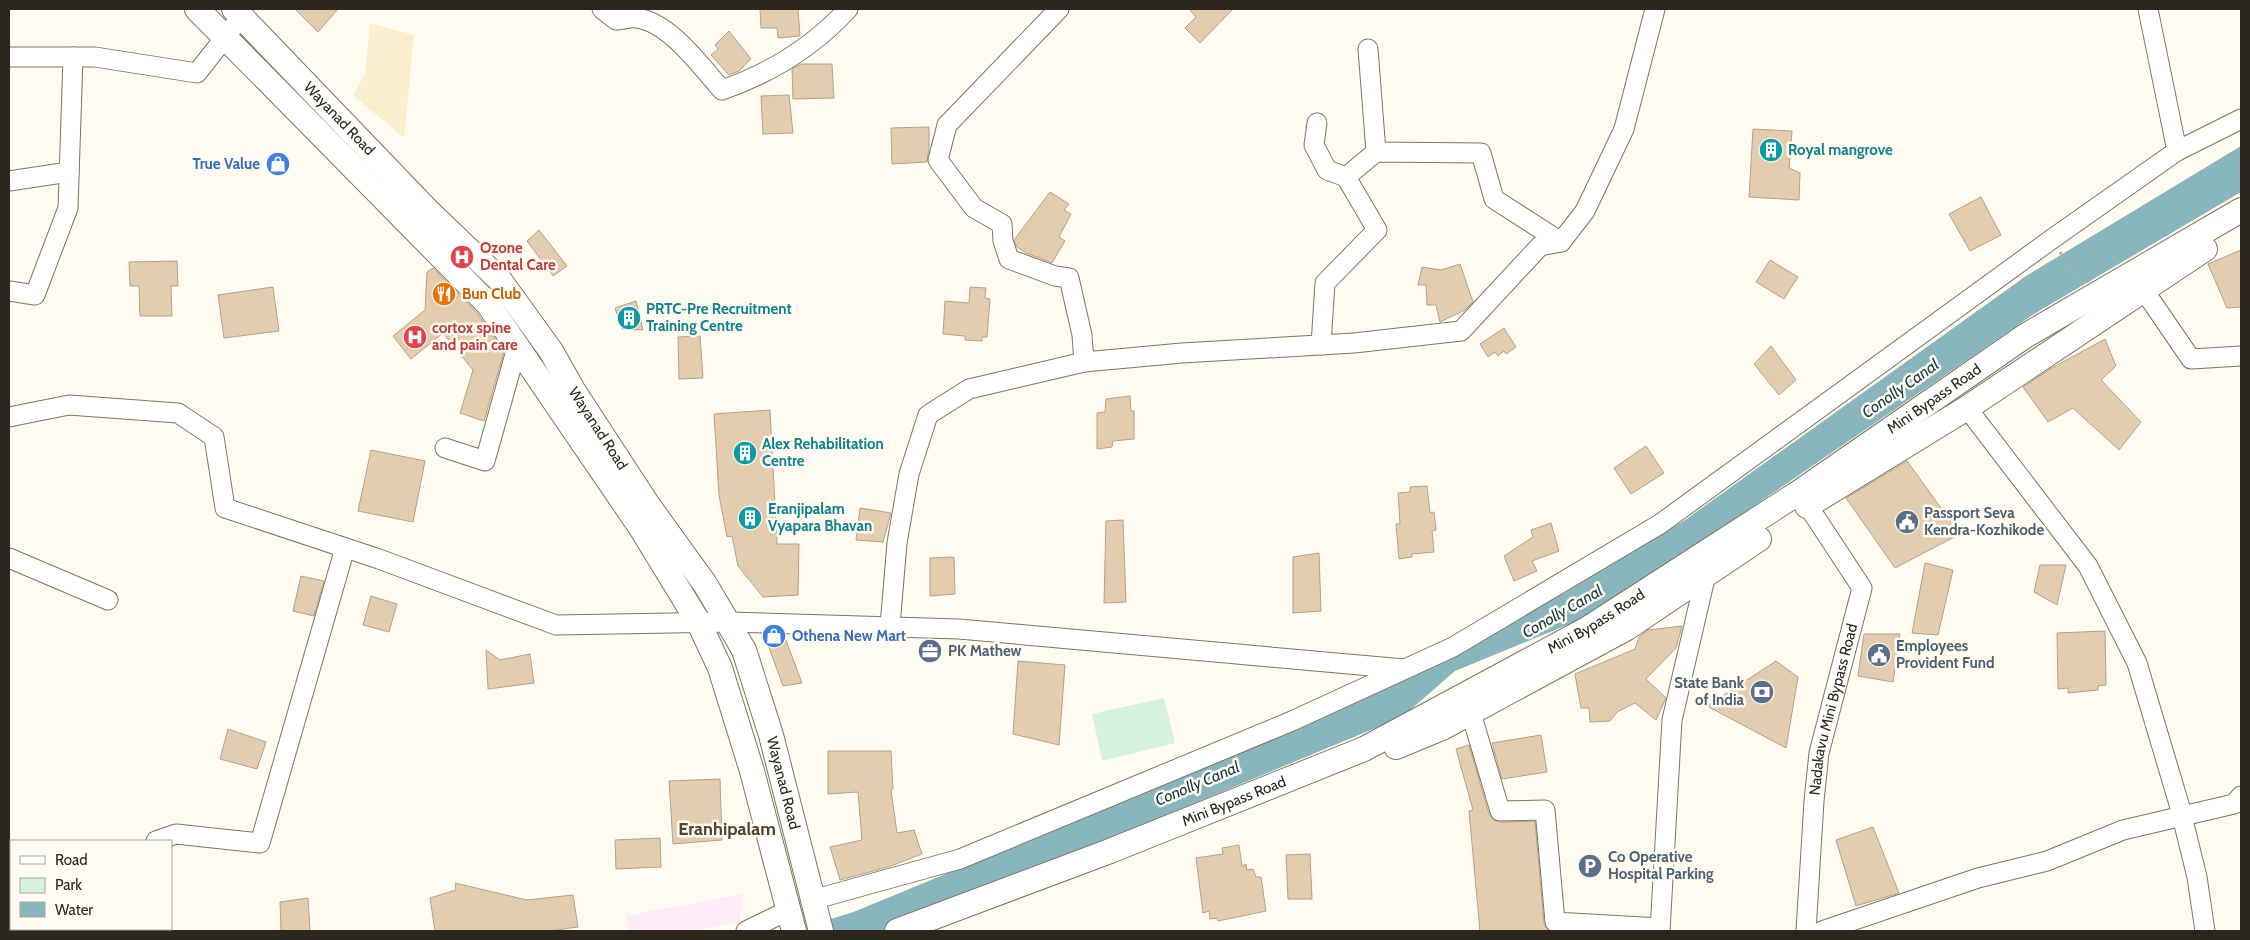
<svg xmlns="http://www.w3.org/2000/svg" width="2250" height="940" viewBox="0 0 2250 940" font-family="Cabin,sans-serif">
  <rect width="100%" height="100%" fill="#fffbf0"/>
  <!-- built -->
  <path fill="#fbeecd" d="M 370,23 L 414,35 L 404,138 L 353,95 L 365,74 Z"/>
  <!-- medical -->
  <path fill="#fdebf7" d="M 743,894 L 739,922 L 691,931 L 629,931 L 626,916 Z"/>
  <!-- green -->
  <path fill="#d6f2dd" d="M 1164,698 L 1175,743 L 1102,761 L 1092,714 Z"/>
  <!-- water -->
  <path fill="#89b5bc" d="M 2241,146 L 2241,192 L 2034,314 L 1601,611 L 1455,671 L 1402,717 L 887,931 L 849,931 L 844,916 L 1158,786 L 1431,665 L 1563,594 L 1685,520 L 2026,276 Z"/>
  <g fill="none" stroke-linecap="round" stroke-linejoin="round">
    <!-- canal -->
    <path stroke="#89b5bc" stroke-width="18" d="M 822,931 L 869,917"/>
  </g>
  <!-- building -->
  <path fill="#e4ccae" stroke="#b3a18c" d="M 295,9 L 338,9 L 318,32 Z
    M 760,9 L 798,9 L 800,36 L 778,38 L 777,28 L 761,28 Z
    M 1189,9 L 1233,9 L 1200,43 L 1185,28 L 1196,17 Z
    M 729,31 L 751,59 L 739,71 L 729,75 L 711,55 L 718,49 L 715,45 Z
    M 801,64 L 832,64 L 834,98 L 793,99 L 792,69 Z
    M 789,95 L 793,133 L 763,134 L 761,96 Z
    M 929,127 L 929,148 L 927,162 L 892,164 L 891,128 Z
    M 1753,129 L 1792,131 L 1789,168 L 1800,173 L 1799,200 L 1749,197 Z
    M 1050,192 L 1069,204 L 1064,210 L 1071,214 L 1059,237 L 1065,241 L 1052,263 L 1026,253 L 1017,247 L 1014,240 Z
    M 1981,197 L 2001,235 L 1970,251 L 1949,214 Z
    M 539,230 L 567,266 L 553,276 L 527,241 Z
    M 2241,250 L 2241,307 L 2227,308 L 2208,264 Z
    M 1770,260 L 1798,277 L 1784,299 L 1756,282 Z
    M 177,261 L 178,286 L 171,286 L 172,316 L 140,316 L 139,286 L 130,286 L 129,262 Z
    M 1460,264 L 1473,302 L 1465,310 L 1440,322 L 1436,305 L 1427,305 L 1426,285 L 1418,285 L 1422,267 L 1441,270 Z
    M 433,268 L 477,313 L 504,352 L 484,421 L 460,413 L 473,370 L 443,333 L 411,359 L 393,336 L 425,310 L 427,272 Z
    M 273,287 L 279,331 L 224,338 L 218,295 Z
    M 970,287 L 986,288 L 985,298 L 990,299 L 987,337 L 982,337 L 982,341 L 965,340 L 965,336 L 943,334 L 945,301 L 969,303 Z
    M 636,301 L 643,330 L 622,329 L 615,308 Z
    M 1504,328 L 1516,347 L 1506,354 L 1504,351 L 1498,356 L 1495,352 L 1488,357 L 1480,344 Z
    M 700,336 L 703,378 L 679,379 L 678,337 Z
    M 2105,339 L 2116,366 L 2101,380 L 2141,422 L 2119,450 L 2073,408 L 2048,422 L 2023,387 L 2052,368 Z
    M 1771,346 L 1796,380 L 1779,395 L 1754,364 Z
    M 1130,396 L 1131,411 L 1134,411 L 1134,439 L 1113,441 L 1112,447 L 1097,449 L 1097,413 L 1105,412 L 1106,399 Z
    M 770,410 L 777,544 L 799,544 L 798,595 L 763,597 L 738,566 L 732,536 L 727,537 L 719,495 L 714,414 Z
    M 1646,446 L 1664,473 L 1631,494 L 1614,468 Z
    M 371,450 L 425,461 L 413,522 L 358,511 Z
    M 1907,461 L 1960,534 L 1895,568 L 1846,498 Z
    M 1427,486 L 1430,513 L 1434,512 L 1436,530 L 1432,531 L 1434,552 L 1412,554 L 1412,557 L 1399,559 L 1396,524 L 1400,524 L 1398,493 L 1410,492 L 1410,487 Z
    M 860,508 L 891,513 L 883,542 L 856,540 Z
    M 1123,520 L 1126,602 L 1104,603 L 1106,521 Z
    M 1551,523 L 1559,551 L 1532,561 L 1537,571 L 1514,581 L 1504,556 L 1533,537 L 1531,530 Z
    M 1319,553 L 1321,611 L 1293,613 L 1293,557 Z
    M 954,557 L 955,594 L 930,596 L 930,558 Z
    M 1925,563 L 1953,570 L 1938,635 L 1912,633 Z
    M 2040,565 L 2066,565 L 2057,605 L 2034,592 Z
    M 301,576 L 324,581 L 314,616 L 293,611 Z
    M 371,596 L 397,604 L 389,632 L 363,625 Z
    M 1682,626 L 1676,648 L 1646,679 L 1666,698 L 1656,720 L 1635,703 L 1617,712 L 1610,721 L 1590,722 L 1589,708 L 1581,708 L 1575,674 L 1635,649 L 1639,637 L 1648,630 Z
    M 2105,631 L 2106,685 L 2098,686 L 2098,690 L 2068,693 L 2068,688 L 2058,689 L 2057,633 Z
    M 764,634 L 784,635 L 802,683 L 783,686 Z
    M 1864,634 L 1900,634 L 1893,682 L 1858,676 Z
    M 486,650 L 500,660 L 530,654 L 534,683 L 488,689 Z
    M 1018,661 L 1065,665 L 1059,745 L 1013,734 Z
    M 1776,661 L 1798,677 L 1786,748 L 1707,706 Z
    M 228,729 L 266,742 L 257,769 L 220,759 Z
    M 1541,735 L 1547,772 L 1502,779 L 1492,743 Z
    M 1469,745 L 1489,814 L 1493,820 L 1500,822 L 1535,821 L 1544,923 L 1549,931 L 1480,931 L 1469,811 L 1473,810 L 1456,749 Z
    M 828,751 L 891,751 L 893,789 L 891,790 L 897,833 L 914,830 L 922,854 L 888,867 L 840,880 L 830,847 L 862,840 L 858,792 L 828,794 Z
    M 720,779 L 722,840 L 673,844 L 669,781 Z
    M 1873,827 L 1899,893 L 1856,906 L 1836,840 Z
    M 660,838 L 661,867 L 616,869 L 615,840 Z
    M 1239,845 L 1242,866 L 1246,864 L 1247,870 L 1253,869 L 1256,877 L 1261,877 L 1266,911 L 1218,921 L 1217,918 L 1210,919 L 1209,911 L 1203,913 L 1196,858 L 1223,854 L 1222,848 Z
    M 1310,854 L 1312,899 L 1288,899 L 1286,855 Z
    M 455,883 L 527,900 L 573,895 L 578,927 L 549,931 L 435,931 L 430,898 L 456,890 Z
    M 308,898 L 310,931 L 281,931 L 280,902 Z"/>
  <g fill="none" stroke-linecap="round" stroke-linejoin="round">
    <!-- minor casing -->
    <g stroke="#7d755e" stroke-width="21">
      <g id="minor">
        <path d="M 602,9 L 616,20 C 622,20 630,17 636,18 C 669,21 702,68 722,90 C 771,73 813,47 848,9"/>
        <path d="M 1059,9 L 947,125 L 938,160 L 974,208 L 1002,224 L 1003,241 L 1009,259 L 1055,276 L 1069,278 L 1082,335 L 1084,362"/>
        <path d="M 2148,9 L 2177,151"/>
        <path d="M 1368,49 L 1376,152"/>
        <path d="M 9,57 L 95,57 L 197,73 L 241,17 L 243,9"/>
        <path d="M 1317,123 L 1314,145 L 1327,170 L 1346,177"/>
        <path d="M 9,181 L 69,172"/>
        <path d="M 2143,289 L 2191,359 L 2241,356"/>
        <path d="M 9,291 L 35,295 L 68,208 L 73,57"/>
        <path d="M 1321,345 L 1325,283 L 1377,230 L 1346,177 L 1376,152 L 1481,153 L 1494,199 L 1561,242"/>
        <path d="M 1967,408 L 2088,566 L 2137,663 L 2179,804 L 2197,877 L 2205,931"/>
        <path d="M 9,417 L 69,405 L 178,413 L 214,437 L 225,508 L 379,559 L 556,625 L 729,622 L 959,629 L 1404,669"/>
        <path d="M 445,448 L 485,461 L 517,347"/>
        <path d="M 9,558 L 108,600"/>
        <path d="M 890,626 L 897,543 L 909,474 L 928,415 L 969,389 L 1084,362 L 1182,353 L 1354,343 L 1461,331 L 1540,246 L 1561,242 L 1585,211 L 1624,129 L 1655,9"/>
        <path d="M 1471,713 L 1500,811 L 1545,810 L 1555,922 L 1660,928"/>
        <path d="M 156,841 L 176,834 L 260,843 L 345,548"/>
        <path d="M 9,892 L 11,891"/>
        <path d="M 812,900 L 960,859 L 1292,721 L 1453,647 L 1660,524 L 2052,239 L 2177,151 L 2241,119"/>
        <path d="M 746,931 L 787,911"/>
        <path d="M 1660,931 L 1672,720 L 1706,574"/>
        <path id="s1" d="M 1806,931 L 1814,801 L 1819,753 L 1862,588 L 1808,506"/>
        <path d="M 1822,931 L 1978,878 L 2047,861 L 2123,830 L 2234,804 L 2241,796"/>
      </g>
    </g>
    <!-- major casing -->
    <g stroke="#7d755e" stroke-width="26">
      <g id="major">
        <path d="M 197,9 L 488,304 L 641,528 L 699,623 L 720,668 L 752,771 L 794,931"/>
        <path id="s2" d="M 234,9 L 429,212 L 499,279 L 551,351 L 573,390 L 648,505 L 705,584 L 744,650 L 771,735 L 821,931"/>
        <path d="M 1807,506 L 1967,408 L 2205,249"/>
        <path d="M 1396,747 L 1442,728 L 1627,628 L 1759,539"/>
        <path id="s3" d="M 897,931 L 1110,851 L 1364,749 L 1587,629 L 1798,493 L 2025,336 L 2241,210"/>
      </g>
    </g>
    <!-- path -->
    <path stroke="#b1ada2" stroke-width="3" stroke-dasharray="2.5 2.5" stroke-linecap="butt" d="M 2060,252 L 2080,282"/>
    <!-- minor -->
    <use href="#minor" stroke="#fff" stroke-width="19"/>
    <!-- major -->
    <use href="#major" stroke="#fff" stroke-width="24"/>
  </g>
  <!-- icons -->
  <defs>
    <g id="building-disc" transform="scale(1.25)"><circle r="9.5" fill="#0f9aa8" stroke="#fffbf0"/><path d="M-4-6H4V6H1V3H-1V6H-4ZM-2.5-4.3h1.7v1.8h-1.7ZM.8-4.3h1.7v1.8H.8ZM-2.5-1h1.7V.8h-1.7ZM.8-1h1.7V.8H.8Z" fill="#fff"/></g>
    <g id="shop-disc" transform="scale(1.25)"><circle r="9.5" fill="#3f7fe0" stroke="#fffbf0"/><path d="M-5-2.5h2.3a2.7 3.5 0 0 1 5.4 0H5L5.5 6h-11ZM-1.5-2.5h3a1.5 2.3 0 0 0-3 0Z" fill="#fff"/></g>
    <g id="hospital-disc" transform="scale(1.25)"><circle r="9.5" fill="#e0444e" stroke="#fffbf0"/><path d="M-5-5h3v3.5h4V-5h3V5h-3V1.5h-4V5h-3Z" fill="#fff"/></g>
    <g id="restaurant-disc" transform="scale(1.25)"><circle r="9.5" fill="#e8710a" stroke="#fffbf0"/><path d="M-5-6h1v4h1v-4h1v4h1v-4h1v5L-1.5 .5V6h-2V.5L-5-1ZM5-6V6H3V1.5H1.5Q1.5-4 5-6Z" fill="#fff"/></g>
    <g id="civic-disc" transform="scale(1.25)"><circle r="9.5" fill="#5c6f8a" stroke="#fffbf0"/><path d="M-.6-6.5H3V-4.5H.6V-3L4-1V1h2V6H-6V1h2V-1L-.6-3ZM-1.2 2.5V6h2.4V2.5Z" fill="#fff"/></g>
    <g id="office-disc" transform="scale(1.25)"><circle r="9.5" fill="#5c6f8a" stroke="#fffbf0"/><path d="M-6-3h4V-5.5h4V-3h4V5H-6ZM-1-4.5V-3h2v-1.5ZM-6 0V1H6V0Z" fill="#fff"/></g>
    <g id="bank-disc" transform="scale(1.25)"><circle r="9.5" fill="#5c6f8a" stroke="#fffbf0"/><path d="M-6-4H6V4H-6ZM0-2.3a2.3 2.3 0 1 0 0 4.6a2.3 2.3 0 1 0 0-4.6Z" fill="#fff"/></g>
    <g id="parking-disc" transform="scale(1.25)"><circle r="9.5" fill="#5c6f8a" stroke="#fffbf0"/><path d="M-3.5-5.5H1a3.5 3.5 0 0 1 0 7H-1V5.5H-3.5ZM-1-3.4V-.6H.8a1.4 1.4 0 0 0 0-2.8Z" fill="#fff"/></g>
  </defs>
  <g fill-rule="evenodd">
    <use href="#building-disc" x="1771" y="150"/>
    <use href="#shop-disc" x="278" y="164"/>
    <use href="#hospital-disc" x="462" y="257"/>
    <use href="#restaurant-disc" x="444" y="294"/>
    <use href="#building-disc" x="629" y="318"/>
    <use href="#hospital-disc" x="415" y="337"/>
    <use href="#building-disc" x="745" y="453"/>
    <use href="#building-disc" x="750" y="518"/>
    <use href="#civic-disc" x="1907" y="522"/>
    <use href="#shop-disc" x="774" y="636"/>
    <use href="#office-disc" x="930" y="651"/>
    <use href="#civic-disc" x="1879" y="655"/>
    <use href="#bank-disc" x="1762" y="692"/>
    <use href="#parking-disc" x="1590" y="866"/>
  </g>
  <g text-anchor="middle" stroke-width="5" stroke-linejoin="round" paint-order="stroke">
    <!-- street labels -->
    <g font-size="15" fill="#2b271d" stroke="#fffbf0">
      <text dy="5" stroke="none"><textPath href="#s2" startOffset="152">Wayanad Road</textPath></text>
      <text dy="5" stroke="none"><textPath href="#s3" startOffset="1171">Mini Bypass Road</textPath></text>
      <text dy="5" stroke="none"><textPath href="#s2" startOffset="558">Wayanad Road</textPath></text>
      <text dy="5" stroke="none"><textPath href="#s3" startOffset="766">Mini Bypass Road</textPath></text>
      <text dy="5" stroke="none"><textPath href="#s1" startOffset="224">Nadakavu Mini Bypass Road</textPath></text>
      <text dy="5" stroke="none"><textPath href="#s2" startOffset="962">Wayanad Road</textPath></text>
      <text dy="5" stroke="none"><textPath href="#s3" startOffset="361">Mini Bypass Road</textPath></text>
    </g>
    <!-- culture labels -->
    <g font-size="15" font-weight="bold" fill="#0d838f" stroke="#fffbf0" text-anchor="start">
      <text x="1788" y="155">Royal mangrove</text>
      <text x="646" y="314">PRTC-Pre Recruitment<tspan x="646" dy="17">Training Centre</tspan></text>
      <text x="762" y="449">Alex Rehabilitation<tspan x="762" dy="17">Centre</tspan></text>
      <text x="768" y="514">Eranjipalam<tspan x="768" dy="17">Vyapara Bhavan</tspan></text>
    </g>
    <!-- shop labels -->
    <g font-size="15" font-weight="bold" fill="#366cbe" stroke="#fffbf0" text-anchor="end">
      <text x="260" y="169">True Value</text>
      <text x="792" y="641" text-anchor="start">Othena New Mart</text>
    </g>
    <!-- health labels -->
    <g font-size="15" font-weight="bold" fill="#be3a42" stroke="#fffbf0" text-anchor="start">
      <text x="480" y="253">Ozone<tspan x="480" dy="17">Dental Care</tspan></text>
      <text x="432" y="333">cortox spine<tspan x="432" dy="17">and pain care</tspan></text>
    </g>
    <!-- food labels -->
    <g font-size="15" font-weight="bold" fill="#c56008" stroke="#fffbf0" text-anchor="start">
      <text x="462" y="299">Bun Club</text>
    </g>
    <!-- service labels -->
    <g font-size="15" font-weight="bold" fill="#4e5e75" stroke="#fffbf0" text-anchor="start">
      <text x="1924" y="518">Passport Seva<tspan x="1924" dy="17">Kendra-Kozhikode</tspan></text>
      <text x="1896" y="651">Employees<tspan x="1896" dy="17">Provident Fund</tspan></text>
      <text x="948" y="656">PK Mathew</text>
      <text x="1744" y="688" text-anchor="end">State Bank<tspan x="1744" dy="17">of India</tspan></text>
      <text x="1608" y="862">Co Operative<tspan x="1608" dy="17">Hospital Parking</tspan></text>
    </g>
    <!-- water labels -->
    <g font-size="16" font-style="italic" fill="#0f3a40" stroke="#fffbf0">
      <text transform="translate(1900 388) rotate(-35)" y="6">Conolly Canal</text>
      <text transform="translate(1562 611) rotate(-30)" y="6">Conolly Canal</text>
      <text transform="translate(1197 783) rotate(-23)" y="6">Conolly Canal</text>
    </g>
    <!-- quarter labels -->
    <g font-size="18" font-weight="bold" fill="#4d452f" stroke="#fffbf0">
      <text x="727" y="835">Eranhipalam</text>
    </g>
  </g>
  <!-- border -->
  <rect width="2250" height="940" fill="none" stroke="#2b271d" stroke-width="20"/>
  <!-- legend -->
  <rect x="10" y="840" width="162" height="90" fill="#fffbf0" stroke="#aaa69c"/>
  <rect x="20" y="856" width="25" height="8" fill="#ffffff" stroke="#aaa69c"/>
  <text x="55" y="865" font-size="15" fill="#2b271d">Road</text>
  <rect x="20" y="878" width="25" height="15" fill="#d6f2dd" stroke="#aaa69c"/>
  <text x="55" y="890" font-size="15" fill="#2b271d">Park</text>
  <rect x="20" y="902" width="25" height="15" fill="#89b5bc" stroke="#aaa69c"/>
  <text x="55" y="915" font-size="15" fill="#2b271d">Water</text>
</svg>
